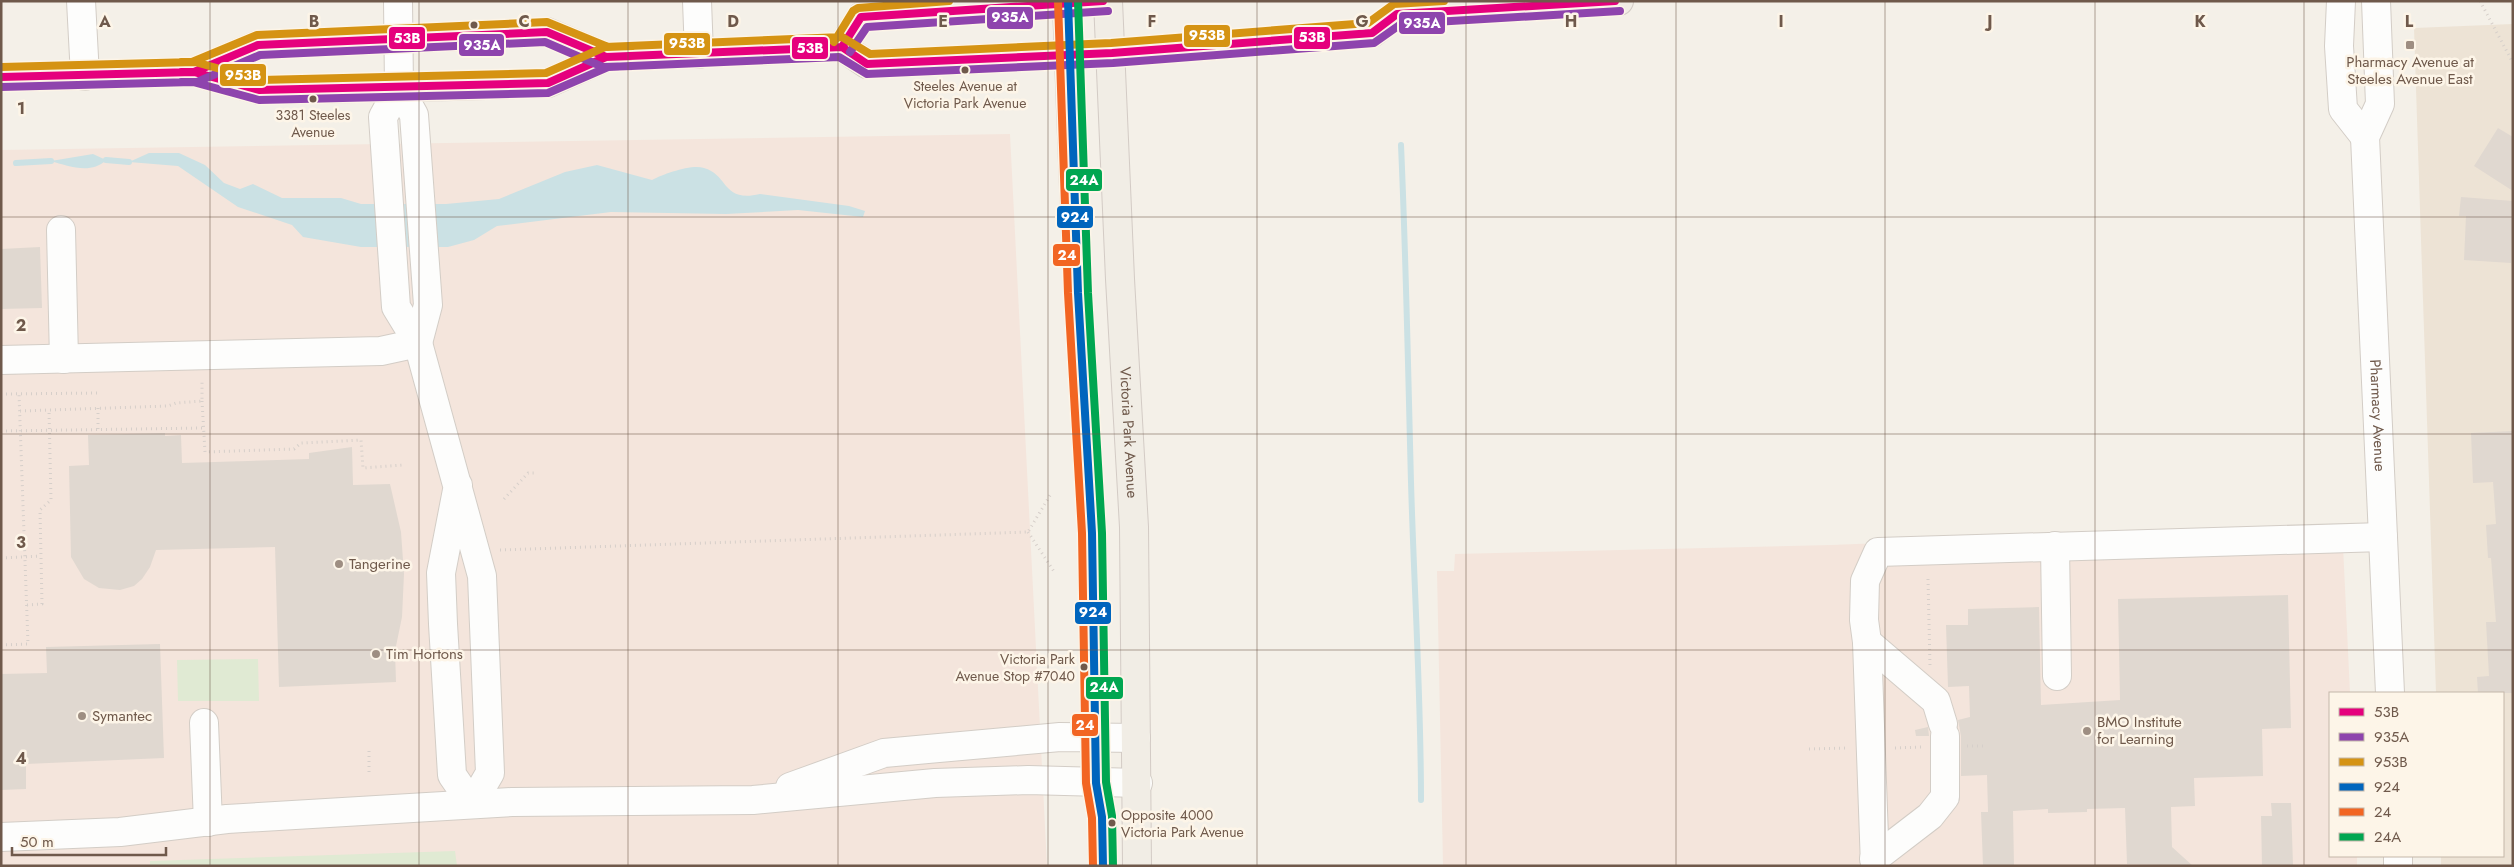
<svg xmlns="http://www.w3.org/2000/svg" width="2514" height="867" viewBox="0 0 2514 867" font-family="Jost,sans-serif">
  <rect width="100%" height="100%" fill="#f4f0e8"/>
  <!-- residential -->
  <path fill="#ede3d5" d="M 2513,24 L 2513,866 L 2441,866 L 2441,856 L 2503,856 L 2503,693 L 2436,693 L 2414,28 Z"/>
  <!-- commercial -->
  <path fill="#f4e5dc" d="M 1010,134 L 1047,866 L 1,866 L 1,150 Z
    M 2342,525 L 2350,693 L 2330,693 L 2330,856 L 2357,856 L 2357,866 L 1443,866 L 1437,571 L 1454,571 L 1455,554 L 1831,545 Z"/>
  <!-- green -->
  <path fill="#e0ead3" d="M 258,659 L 259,701 L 178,701 L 177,660 Z
    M 455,851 L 457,866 L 150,866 L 150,861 Z"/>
  <!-- water -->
  <path fill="#cbe1e4" d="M 149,153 L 179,153 L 205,165 L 224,183 L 240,189 L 253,184 L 282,198 L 341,198 L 361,204 L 446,204 L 499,199 L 565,172 L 597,165 L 652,180 C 664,174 691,164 704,168 C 729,175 722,203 760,194 L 849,206 L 865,211 L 863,217 L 798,210 L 726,214 L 611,212 L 497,226 L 474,240 L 448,247 L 361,247 L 303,237 L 292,225 L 238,207 L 178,166 L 129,162 Z
    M 93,154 L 106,160 C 91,175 68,166 51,161 Z"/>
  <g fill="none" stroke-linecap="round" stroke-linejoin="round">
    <!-- stream -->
    <path stroke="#cbe1e4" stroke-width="6" d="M 1401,145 C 1406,257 1408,369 1411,482 C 1414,588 1421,694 1421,800
      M 106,160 L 129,162
      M 16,163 L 51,161"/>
  </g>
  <!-- building -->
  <path fill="#e0d8d0" d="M 2498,128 L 2513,137 L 2513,191 L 2474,166 Z
    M 2461,197 L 2513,201 L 2511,263 L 2464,260 L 2466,216 L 2459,216 Z
    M 40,247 L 42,308 L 1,309 L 1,249 Z
    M 2513,431 L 2513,693 L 2478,693 L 2477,677 L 2489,676 L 2486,622 L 2496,622 L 2491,558 L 2488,558 L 2486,525 L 2496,524 L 2493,482 L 2473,483 L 2471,433 Z
    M 165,433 L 165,436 L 181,435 L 182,463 L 309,459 L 309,453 L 352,447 L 353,485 L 390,484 L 401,532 L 404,574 L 402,617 L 395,651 L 396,682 L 279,687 L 275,547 L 156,550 L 150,567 L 142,579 L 134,586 L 120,590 L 99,588 L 84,579 L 71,557 L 69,466 L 89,465 L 88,435 Z
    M 2288,595 L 2291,728 L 2262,729 L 2263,776 L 2194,778 L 2195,806 L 2171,807 L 2172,847 L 2193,866 L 2127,864 L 2125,808 L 2087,809 L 2087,812 L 2048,813 L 2048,809 L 2013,811 L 2014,866 L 1983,866 L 1981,812 L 1988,812 L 1987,775 L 1961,776 L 1961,736 L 1958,720 L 1970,717 L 1969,686 L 1948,687 L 1946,625 L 1968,625 L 1968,609 L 2039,607 L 2041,705 L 2120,700 L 2118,599 Z
    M 160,644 L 164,758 L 26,764 L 26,789 L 1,790 L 1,674 L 47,673 L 46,647 Z
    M 1928,727 L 1929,736 L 1916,736 L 1915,730 Z
    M 2271,803 L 2291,803 L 2293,866 L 2262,866 L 2261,816 L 2272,816 Z"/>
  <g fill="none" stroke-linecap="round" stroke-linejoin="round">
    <!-- minor casing -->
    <g stroke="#d3cdc6" stroke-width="30">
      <g id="minor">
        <path d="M 81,1 L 85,76"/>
        <path d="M 398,1 L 399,88 L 414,115 L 428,305 L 418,343"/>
        <path d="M 697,1 L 699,54"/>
        <path d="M 2341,1 L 2339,46 L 2343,109 L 2365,137"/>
        <path id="s1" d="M 2376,1 L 2380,104 L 2365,137 L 2390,693"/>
        <path d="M 399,88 L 383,117 L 396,307 L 418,343 L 482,576 L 490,773 L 472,804 L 452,775 L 443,624 L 441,573 L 458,485"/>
        <path d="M 61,230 L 64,359"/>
        <path d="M 1,360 L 381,351 L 418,343"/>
        <path d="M 2055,546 L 2057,676"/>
        <path d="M 1867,642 L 1936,701 L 1943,724"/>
        <path d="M 204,723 L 208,822"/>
        <path d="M 790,787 L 884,753 L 1060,737 L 1136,738"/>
        <path d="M 1,837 L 120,832 L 227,819 L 512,802 L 753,800 L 935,783 L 1028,780 L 1138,783"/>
        <path d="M 2398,856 L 2398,866"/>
        <path d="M 1874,859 L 1930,816 L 1945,797 L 1945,736"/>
        <path d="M 1875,866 L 1867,642 L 1864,620 L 1865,581 L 1878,552 L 2383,537"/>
      </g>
    </g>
    <!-- major casing -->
    <g stroke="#d3cbc5" stroke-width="30">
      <g id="major">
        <path id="s2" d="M 1108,1 L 1120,279 L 1134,527 L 1137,866"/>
        <path d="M 1067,6 L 1078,293 L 1092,533 L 1096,783 L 1102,817 L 1103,866"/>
        <path d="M 842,47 L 861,17 L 1107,1"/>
        <path d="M 194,72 L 258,45 L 547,32 L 606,57"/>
        <path d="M 1,77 L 194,72 L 259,90 L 453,86 L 548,83 L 606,57 L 842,47 L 867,64 L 1112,53 L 1372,33 L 1397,14 L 1619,1"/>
      </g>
    </g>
    <!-- path -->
    <path stroke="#d6cfca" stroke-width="3" stroke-dasharray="1 4" stroke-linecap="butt" d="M 2480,1 L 2513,63
      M 1,394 L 100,393
      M 202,401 L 205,452 L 294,449 L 301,443 L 361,440 L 363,468 L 403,465
      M 98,408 L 98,429
      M 20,411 L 168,406 L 176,403 L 202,401 L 202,379
      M 1,431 L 203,428
      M 504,499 L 528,473 L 537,473
      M 1028,532 L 1055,573
      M 500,550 L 1028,532 L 1052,492
      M 1,558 L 41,556
      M 1928,579 L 1930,666
      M 27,605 L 42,604 L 40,510 L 51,500 L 49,410
      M 1,645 L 28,644 L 19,394
      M 1967,746 L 1984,746
      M 1895,748 L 1921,747
      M 1809,749 L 1849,748
      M 369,751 L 369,774"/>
    <!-- minor -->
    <use href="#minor" stroke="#fdfdfc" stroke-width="28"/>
    <!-- major -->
    <use href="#major" stroke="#f1ede5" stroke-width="28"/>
    <!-- bus-1 casing -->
    <g stroke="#fdf5e8" stroke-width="11">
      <path id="bus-1" d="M 842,47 L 861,17 L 1103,1
        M 181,72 L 194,72 L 258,45 L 547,32 L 606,57 L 633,56
        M 1,77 L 194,72 L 259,90 L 548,83 L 606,57 L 842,47 L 867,64 L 1112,53 L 1372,33 L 1397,14 L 1615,1"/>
    </g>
    <!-- bus-2 casing -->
    <g stroke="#fdf5e8" stroke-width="11">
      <path id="bus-2" d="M 850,52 L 867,27 L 1108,11
        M 181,82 L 197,82 L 260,55 L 545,42 L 603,67 L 633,66
        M 1,87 L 193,82 L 259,100 L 548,93 L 608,67 L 839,57 L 867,74 L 1113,63 L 1374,43 L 1401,24 L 1620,11"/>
    </g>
    <!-- bus-3 casing -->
    <g stroke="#fdf5e8" stroke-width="11">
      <path id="bus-3" d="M 834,42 L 853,11 L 858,8 L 949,1
        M 181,62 L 192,62 L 257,35 L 547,22 L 608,47 L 633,46
        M 1,67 L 195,62 L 260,80 L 546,73 L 605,47 L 842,37 L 870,54 L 1111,43 L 1368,23 L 1394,4 L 1444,1"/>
    </g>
    <!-- bus-4 casing -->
    <g stroke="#fdf5e8" stroke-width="11">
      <path id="bus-4" d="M 1068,1 L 1078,293 L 1092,533 L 1096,783 L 1102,817 L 1103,866"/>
    </g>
    <!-- bus-5 casing -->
    <g stroke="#fdf5e8" stroke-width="11">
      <path id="bus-5" d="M 1058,1 L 1068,293 L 1082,533 L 1086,783 L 1092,818 L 1093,866"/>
    </g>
    <!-- bus-6 casing -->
    <g stroke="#fdf5e8" stroke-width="11">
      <path id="bus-6" d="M 1078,1 L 1088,293 L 1102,533 L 1106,782 L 1112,816 L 1113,866"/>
    </g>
    <!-- bus-1 -->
    <use href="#bus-1" stroke="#e5007d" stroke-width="8"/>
    <!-- bus-2 -->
    <use href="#bus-2" stroke="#8e44ad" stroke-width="8"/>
    <!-- bus-3 -->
    <use href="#bus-3" stroke="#d59313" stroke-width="8"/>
    <!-- bus-4 -->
    <use href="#bus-4" stroke="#0065bd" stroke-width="8"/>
    <!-- bus-5 -->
    <use href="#bus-5" stroke="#f26522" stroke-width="8"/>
    <!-- bus-6 -->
    <use href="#bus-6" stroke="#00a651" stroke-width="8"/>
  </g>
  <!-- grid -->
  <path fill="none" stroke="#6f594b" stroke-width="1" stroke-opacity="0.55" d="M 210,1 L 210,866M 419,1 L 419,866M 628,1 L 628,866M 838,1 L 838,866M 1048,1 L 1048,866M 1257,1 L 1257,866M 1466,1 L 1466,866M 1676,1 L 1676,866M 1885,1 L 1885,866M 2095,1 L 2095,866M 2304,1 L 2304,866M 1,217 L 2513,217M 1,434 L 2513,434M 1,650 L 2513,650"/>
  <!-- markers -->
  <g fill="#6f594b" stroke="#fdf5e8" stroke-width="2">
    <circle cx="474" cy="25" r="4.5"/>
    <circle cx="965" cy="70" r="4.5"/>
    <circle cx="313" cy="99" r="4.5"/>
    <circle cx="1084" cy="667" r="4.5"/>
    <circle cx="1112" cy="823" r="4.5"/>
  </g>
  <g fill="#9e8e82" stroke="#fdf5e8" stroke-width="2">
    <rect x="2405" y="40" width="10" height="10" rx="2.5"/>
    <circle cx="339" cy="564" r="5"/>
    <circle cx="376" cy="654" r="5"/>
    <circle cx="82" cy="716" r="5"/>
    <circle cx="2087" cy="731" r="5"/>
  </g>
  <g text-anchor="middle" stroke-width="5" stroke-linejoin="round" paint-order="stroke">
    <!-- bus labels -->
    <g font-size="14" fill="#6f594b" stroke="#fdf5e8">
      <text x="965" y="91">Steeles Avenue at<tspan x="965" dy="17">Victoria Park Avenue</tspan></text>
      <text x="313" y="120">3381 Steeles<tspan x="313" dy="17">Avenue</tspan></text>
      <text x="1075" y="664" text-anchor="end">Victoria Park<tspan x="1075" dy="17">Avenue Stop #7040</tspan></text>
      <text x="1121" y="820" text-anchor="start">Opposite 4000<tspan x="1121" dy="17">Victoria Park Avenue</tspan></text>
    </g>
    <!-- poi labels -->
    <g font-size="15" fill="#6f594b" stroke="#fdf5e8" text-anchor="start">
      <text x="2410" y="67" text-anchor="middle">Pharmacy Avenue at<tspan x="2410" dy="17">Steeles Avenue East</tspan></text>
      <text x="349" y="569">Tangerine</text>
      <text x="386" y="659">Tim Hortons</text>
      <text x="92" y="721">Symantec</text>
      <text x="2097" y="727">BMO Institute<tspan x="2097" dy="17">for Learning</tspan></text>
    </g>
    <!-- street labels -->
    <g font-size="15" fill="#6f594b" stroke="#fdf5e8">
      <text dy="5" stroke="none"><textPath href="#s1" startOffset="418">Pharmacy Avenue</textPath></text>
      <text dy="5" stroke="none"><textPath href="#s2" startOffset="432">Victoria Park Avenue</textPath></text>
    </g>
  </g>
  <g font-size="16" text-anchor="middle" font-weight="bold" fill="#6f594b" stroke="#fdf5e8" stroke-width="5" stroke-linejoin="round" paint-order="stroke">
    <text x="105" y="27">A</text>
    <text x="314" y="27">B</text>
    <text x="524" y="27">C</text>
    <text x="733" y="27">D</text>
    <text x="943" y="27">E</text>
    <text x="1152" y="27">F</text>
    <text x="1362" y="27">G</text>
    <text x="1571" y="27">H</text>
    <text x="1781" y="27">I</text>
    <text x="1990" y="27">J</text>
    <text x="2200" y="27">K</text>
    <text x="2409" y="27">L</text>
    <text x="21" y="114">1</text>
    <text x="21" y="331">2</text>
    <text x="21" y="548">3</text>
    <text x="21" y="764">4</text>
  </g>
  <g stroke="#fdf5e8" stroke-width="2">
    <rect x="986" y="6" width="48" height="24" rx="5" fill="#8e44ad"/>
    <rect x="1398" y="11" width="48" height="24" rx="5" fill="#8e44ad"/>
    <rect x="1183" y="24" width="48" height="24" rx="5" fill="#d59313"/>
    <rect x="1293" y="26" width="38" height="24" rx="5" fill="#e5007d"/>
    <rect x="388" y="26" width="38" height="24" rx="5" fill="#e5007d"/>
    <rect x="663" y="32" width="48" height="24" rx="5" fill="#d59313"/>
    <rect x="458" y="33" width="47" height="24" rx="5" fill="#8e44ad"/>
    <rect x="791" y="36" width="38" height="24" rx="5" fill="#e5007d"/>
    <rect x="219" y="63" width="48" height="24" rx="5" fill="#d59313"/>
    <rect x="1065" y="168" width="38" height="24" rx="5" fill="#00a651"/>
    <rect x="1056" y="205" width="38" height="24" rx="5" fill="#0065bd"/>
    <rect x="1052" y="243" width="29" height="24" rx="5" fill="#f26522"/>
    <rect x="1074" y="601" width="38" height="24" rx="5" fill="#0065bd"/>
    <rect x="1085" y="676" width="39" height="24" rx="5" fill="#00a651"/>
    <rect x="1071" y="713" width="28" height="24" rx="5" fill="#f26522"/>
  </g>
  <g font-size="14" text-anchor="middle" font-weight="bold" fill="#fff">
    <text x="1010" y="22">935A</text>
    <text x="1422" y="28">935A</text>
    <text x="1207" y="40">953B</text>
    <text x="1312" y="42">53B</text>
    <text x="407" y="43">53B</text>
    <text x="687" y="48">953B</text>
    <text x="482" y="50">935A</text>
    <text x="810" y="53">53B</text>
    <text x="243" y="80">953B</text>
    <text x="1084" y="185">24A</text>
    <text x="1075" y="222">924</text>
    <text x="1067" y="260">24</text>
    <text x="1093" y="617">924</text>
    <text x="1104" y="692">24A</text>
    <text x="1085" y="730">24</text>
  </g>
  <!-- border -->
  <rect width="2514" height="867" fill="none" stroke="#6f594b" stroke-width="5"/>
  <!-- legend -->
  <rect x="2329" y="692" width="175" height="165" fill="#fdf5e8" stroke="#c4b7a9"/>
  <rect x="2339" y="708" width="25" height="8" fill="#e5007d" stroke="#c4b7a9"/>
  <text x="2374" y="717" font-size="15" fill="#6f594b">53B</text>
  <rect x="2339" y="733" width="25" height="8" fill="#8e44ad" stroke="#c4b7a9"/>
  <text x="2374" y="742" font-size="15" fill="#6f594b">935A</text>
  <rect x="2339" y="758" width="25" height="8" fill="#d59313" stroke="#c4b7a9"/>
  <text x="2374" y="767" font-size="15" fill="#6f594b">953B</text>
  <rect x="2339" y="783" width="25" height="8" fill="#0065bd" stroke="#c4b7a9"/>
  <text x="2374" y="792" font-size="15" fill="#6f594b">924</text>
  <rect x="2339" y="808" width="25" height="8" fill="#f26522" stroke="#c4b7a9"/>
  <text x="2374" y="817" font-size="15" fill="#6f594b">24</text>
  <rect x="2339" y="833" width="25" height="8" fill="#00a651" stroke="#c4b7a9"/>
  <text x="2374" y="842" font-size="15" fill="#6f594b">24A</text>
  <!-- scale -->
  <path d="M12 847v8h154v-8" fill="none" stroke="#6f594b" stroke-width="2.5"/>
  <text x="20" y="847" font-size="15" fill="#6f594b" stroke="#fdf5e8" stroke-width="4" paint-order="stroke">50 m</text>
</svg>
